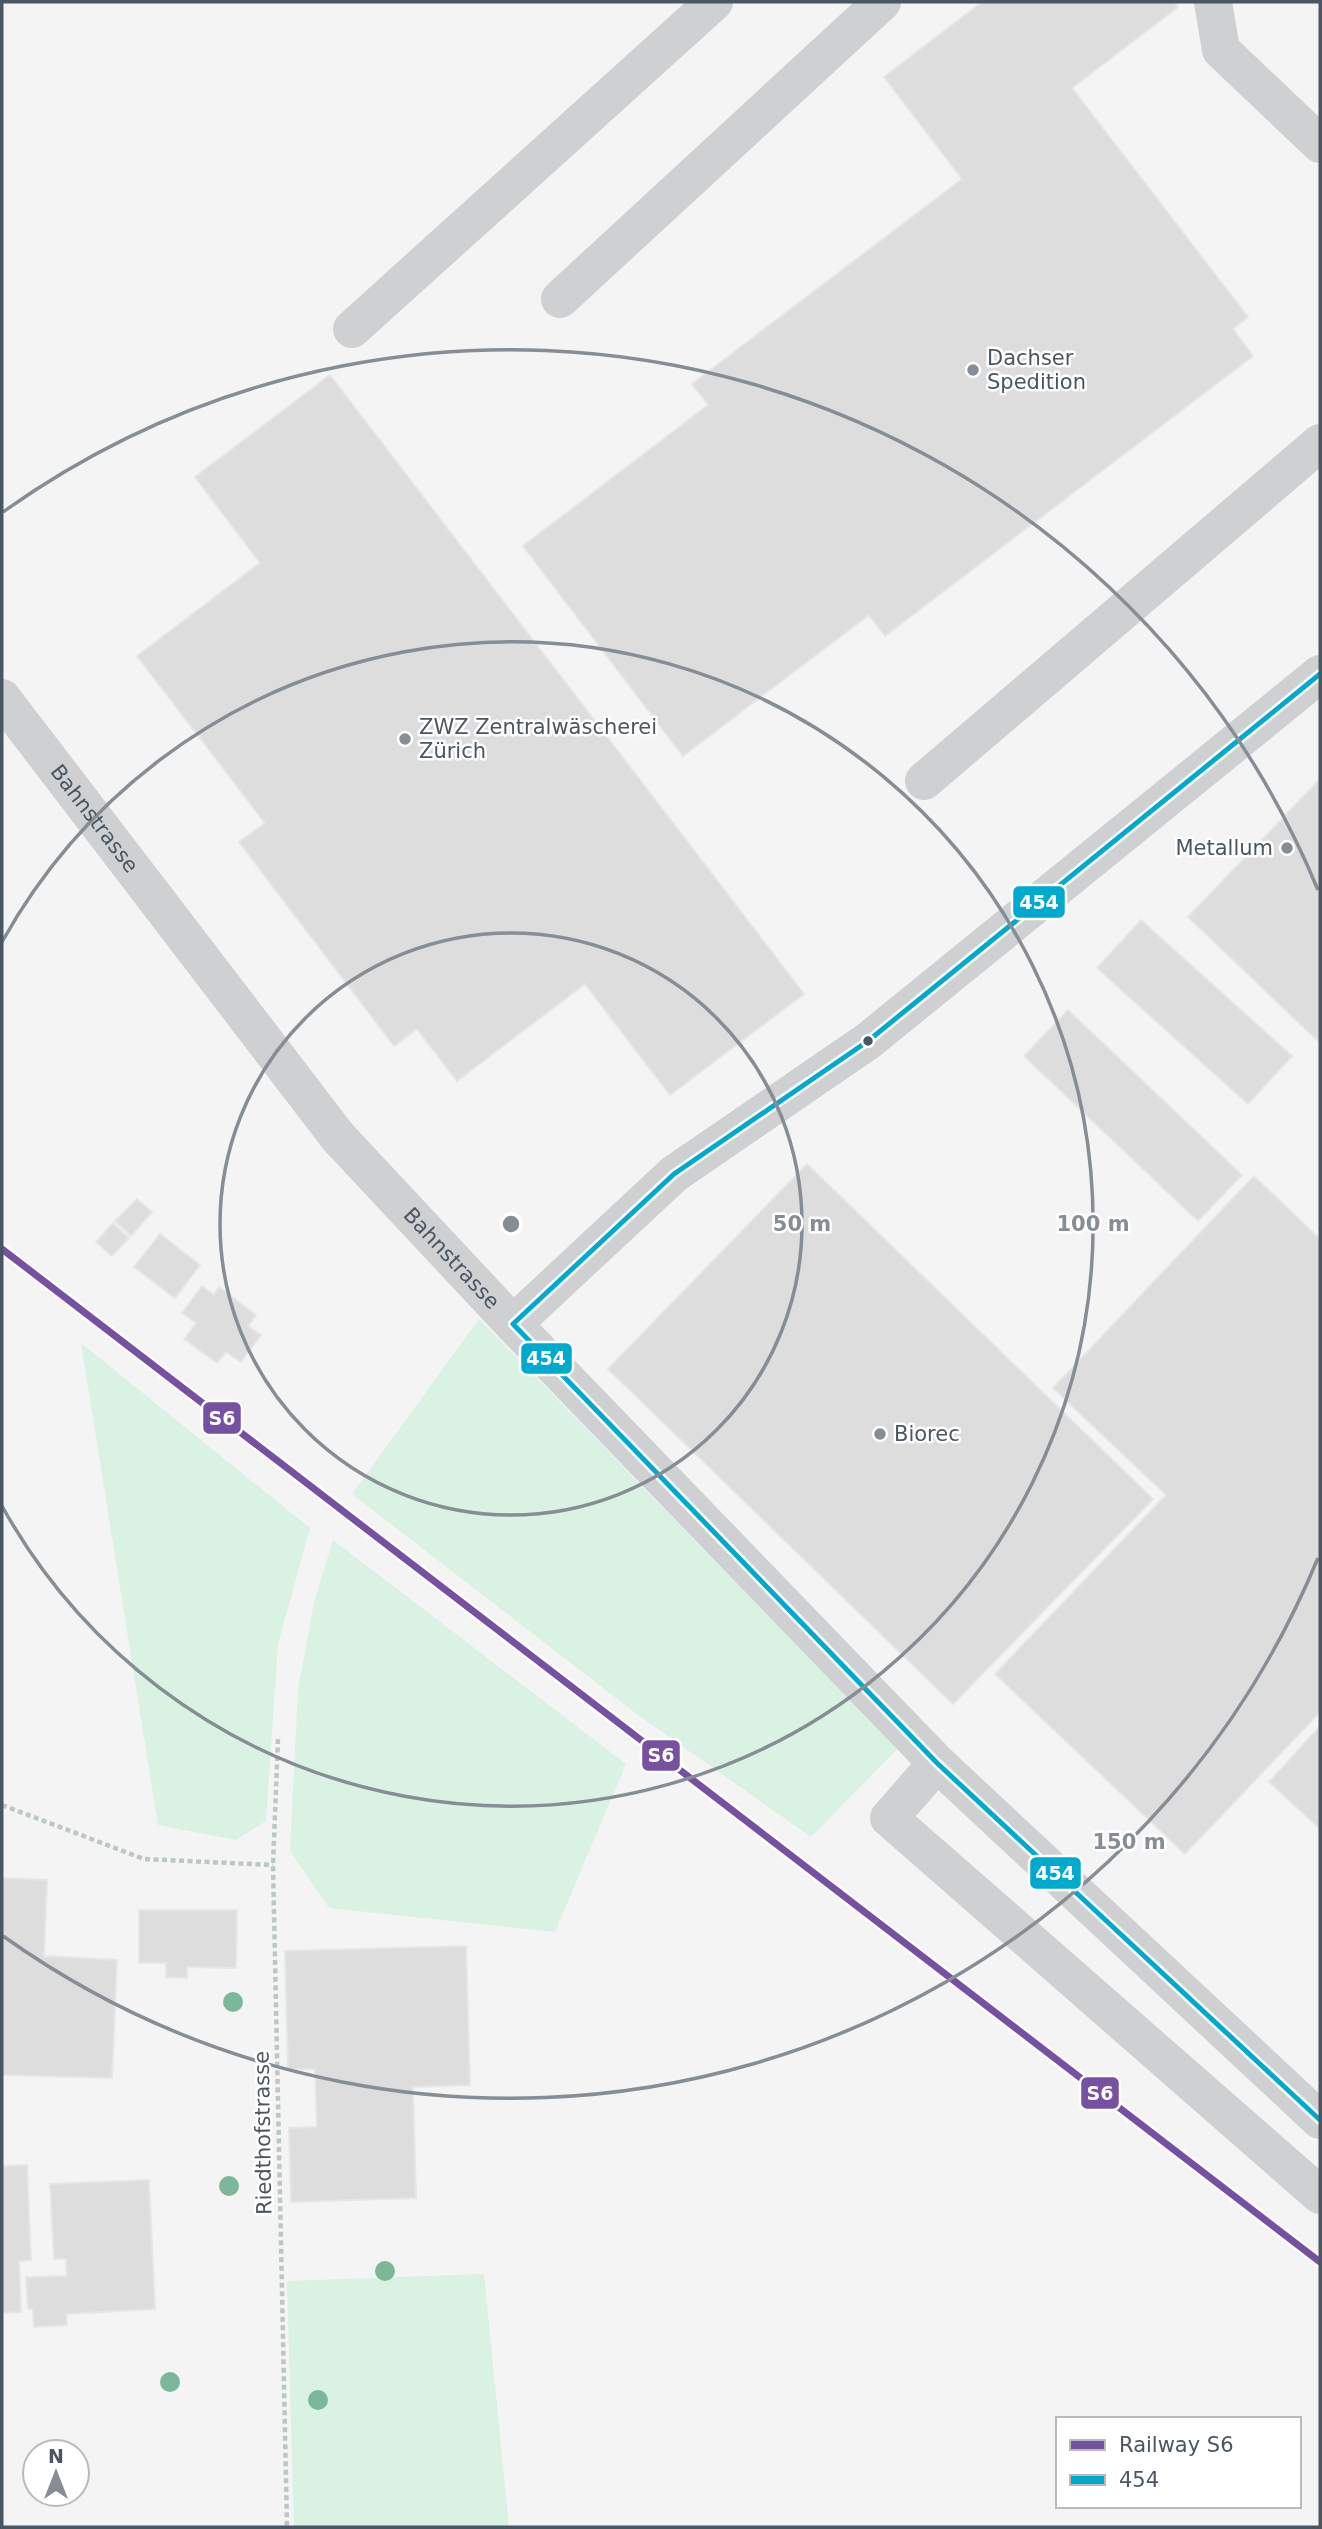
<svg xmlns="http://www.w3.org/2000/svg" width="1322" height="2529" viewBox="0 0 1322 2529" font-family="'DejaVu Sans',sans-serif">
  <rect width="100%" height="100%" fill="#f4f4f4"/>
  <!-- green -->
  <path fill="#d9f2e3" d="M 479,1319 L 898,1748 L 811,1837 L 638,1715 L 352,1494 Z
    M 81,1343 L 310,1528 L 278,1644 L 266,1821 L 236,1840 L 158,1825 Z
    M 333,1540 L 626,1764 L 555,1932 L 329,1908 L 290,1851 L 298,1690 L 314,1602 Z
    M 484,2274 L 509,2527 L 294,2527 L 287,2281 Z"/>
  <!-- building -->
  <path fill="#ddddde" stroke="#e5e6e7" stroke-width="2" d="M 982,2 L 1174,2 L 1178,7 L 1072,88 L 1248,317 L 1233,329 L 1253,356 L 885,636 L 869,615 L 683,756 L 523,546 L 708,405 L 692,384 L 962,179 L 884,77 Z
    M 330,375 L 804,994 L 670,1095 L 585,984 L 457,1081 L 417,1029 L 394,1046 L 239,842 L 265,823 L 137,656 L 260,563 L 195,477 Z
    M 1320,779 L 1320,1043 L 1188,917 Z
    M 1141,920 L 1292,1056 L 1248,1104 L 1097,968 Z
    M 1068,1010 L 1242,1175 L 1198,1221 L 1024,1056 Z
    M 807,1164 L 1153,1499 L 953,1704 L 608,1369 Z
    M 1254,1176 L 1320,1239 L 1320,1712 L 1185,1854 L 995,1674 L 1166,1495 L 1053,1388 Z
    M 137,1199 L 152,1212 L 131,1236 L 115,1221 Z
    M 113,1223 L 129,1238 L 112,1256 L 96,1242 Z
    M 160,1234 L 200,1265 L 175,1298 L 134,1267 Z
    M 202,1286 L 214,1295 L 219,1287 L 256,1315 L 248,1326 L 261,1335 L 241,1362 L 226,1352 L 217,1363 L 184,1339 L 196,1323 L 182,1313 Z
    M 1320,1726 L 1320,1829 L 1269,1782 Z
    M 2,1878 L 47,1880 L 44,1956 L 117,1960 L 112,2078 L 2,2075 Z
    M 139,1910 L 237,1910 L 236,1968 L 187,1967 L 187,1978 L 166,1977 L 166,1963 L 139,1963 Z
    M 466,1946 L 470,2085 L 413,2087 L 416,2198 L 291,2202 L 289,2128 L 317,2127 L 315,2069 L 288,2070 L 285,1951 Z
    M 27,2165 L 31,2260 L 19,2261 L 21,2312 L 2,2313 L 2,2166 Z
    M 149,2180 L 155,2309 L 66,2314 L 67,2325 L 34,2327 L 33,2309 L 28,2309 L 26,2277 L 67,2276 L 66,2259 L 54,2259 L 50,2184 Z"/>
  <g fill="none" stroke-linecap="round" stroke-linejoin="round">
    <!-- path -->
    <path stroke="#bcc7c4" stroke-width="4.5" stroke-dasharray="5 3.5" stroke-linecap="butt" d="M 278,1739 L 273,1865 L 287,2527
      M 2,1805 L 144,1859 L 273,1865"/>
    <!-- minor -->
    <g stroke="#ced0d2" stroke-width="38">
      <path d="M 1213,2 L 1221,50 L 1320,144"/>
      <path d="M 560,299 L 882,2"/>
      <path d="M 352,329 L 714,2"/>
      <path id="s1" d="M 2,698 L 338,1137 L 513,1324 L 937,1763 L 1320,2120"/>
      <path d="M 924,781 L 1320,443"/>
      <path d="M 513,1324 L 674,1174 L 868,1041 L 1320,674"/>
      <path d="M 937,1763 L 889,1818 L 1320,2195"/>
    </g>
    <!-- bus-1 casing -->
    <g stroke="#fff" stroke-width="10">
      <path id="bus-1" d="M 1320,674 L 868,1041 L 674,1174 L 513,1324 L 937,1763 L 1320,2120"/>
    </g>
    <!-- bus-1 -->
    <use href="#bus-1" stroke="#00a9ce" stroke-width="5"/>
    <!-- rail-1 casing -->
    <g stroke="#fff" stroke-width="12">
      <path id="rail-1" d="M 2,1249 L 1320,2262"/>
    </g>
    <!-- rail-1 -->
    <use href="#rail-1" stroke="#7751a1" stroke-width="7"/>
  </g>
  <!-- trees -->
  <g fill="#7ab899">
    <circle cx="233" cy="2002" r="10"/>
    <circle cx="229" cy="2186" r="10"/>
    <circle cx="385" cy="2271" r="10"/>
    <circle cx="170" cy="2382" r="10"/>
    <circle cx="318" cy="2400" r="10"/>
  </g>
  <!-- distance rings -->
  <g fill="none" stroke="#868d94" stroke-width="3.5">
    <circle cx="511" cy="1224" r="291"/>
    <path d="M2 942A582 582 0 1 1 2 1506"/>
    <path d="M1318 1558A874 874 0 0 1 3 1936M3 512A874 874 0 0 1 1318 890"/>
  </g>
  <!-- markers -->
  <g fill="#868d94" stroke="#fff" stroke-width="2.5">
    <circle cx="973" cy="370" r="7"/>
    <circle cx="405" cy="739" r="7"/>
    <circle cx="1287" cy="848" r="7"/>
    <circle cx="880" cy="1434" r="7"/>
  </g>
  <circle fill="#4a5661" stroke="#fff" stroke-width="2.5" cx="868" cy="1041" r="6"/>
  <g text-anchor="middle" stroke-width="5" stroke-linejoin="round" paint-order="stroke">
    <!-- poi labels -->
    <g font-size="21" fill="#4a5661" stroke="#fff" text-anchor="start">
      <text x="987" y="365">Dachser<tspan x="987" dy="24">Spedition</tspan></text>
      <text x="419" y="734">ZWZ Zentralwäscherei<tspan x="419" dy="24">Zürich</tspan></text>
      <text x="1273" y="855" text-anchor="end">Metallum</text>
      <text x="894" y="1441">Biorec</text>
    </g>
    <!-- street labels -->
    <g font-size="21" fill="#4a5661" stroke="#fff">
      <text dy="7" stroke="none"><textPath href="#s1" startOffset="152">Bahnstrasse</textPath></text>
      <text dy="7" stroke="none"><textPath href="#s1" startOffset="719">Bahnstrasse</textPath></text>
      <text transform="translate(263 2133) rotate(-91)" y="7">Riedthofstrasse</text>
    </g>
  </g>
  <circle cx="511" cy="1224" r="10" fill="#868d94" stroke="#fff" stroke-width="3.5"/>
  <g font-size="21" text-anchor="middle" font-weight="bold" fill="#868d94" stroke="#fff" stroke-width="5" stroke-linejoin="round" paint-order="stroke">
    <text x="802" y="1231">50 m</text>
    <text x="1093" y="1231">100 m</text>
    <text x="1129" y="1849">150 m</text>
  </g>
  <g stroke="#fff" stroke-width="2.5">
    <rect x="1012" y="885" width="54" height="34" rx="7" fill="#00a9ce"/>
    <rect x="520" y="1342" width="53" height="33" rx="7" fill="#00a9ce"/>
    <rect x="202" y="1401" width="40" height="34" rx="7" fill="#7751a1"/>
    <rect x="641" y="1739" width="40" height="33" rx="7" fill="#7751a1"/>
    <rect x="1029" y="1856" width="53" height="34" rx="7" fill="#00a9ce"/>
    <rect x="1080" y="2076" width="40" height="34" rx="7" fill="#7751a1"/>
  </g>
  <g font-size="19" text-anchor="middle" font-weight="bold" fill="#fff">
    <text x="1039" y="909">454</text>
    <text x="546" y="1365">454</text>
    <text x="222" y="1425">S6</text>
    <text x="661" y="1762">S6</text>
    <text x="1055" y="1880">454</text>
    <text x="1100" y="2100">S6</text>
  </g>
  <!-- border -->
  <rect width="1322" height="2529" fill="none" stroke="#4a5661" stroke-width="7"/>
  <!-- legend -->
  <rect x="1056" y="2417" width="245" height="91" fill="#ffffff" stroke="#b7bbc0" stroke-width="2"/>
  <rect x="1070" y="2440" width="35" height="10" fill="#7751a1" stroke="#b7bbc0" stroke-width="2"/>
  <text x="1119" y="2452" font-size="21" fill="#4a5661">Railway S6</text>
  <rect x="1070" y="2475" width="35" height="10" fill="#00a9ce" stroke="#b7bbc0" stroke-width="2"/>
  <text x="1119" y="2487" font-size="21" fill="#4a5661">454</text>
  <!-- north arrow -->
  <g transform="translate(56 2473)"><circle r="33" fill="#ffffff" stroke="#b7bbc0" stroke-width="2"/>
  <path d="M0-5L12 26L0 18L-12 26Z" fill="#868d94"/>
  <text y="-10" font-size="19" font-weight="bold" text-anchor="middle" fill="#4a5661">N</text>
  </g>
</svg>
